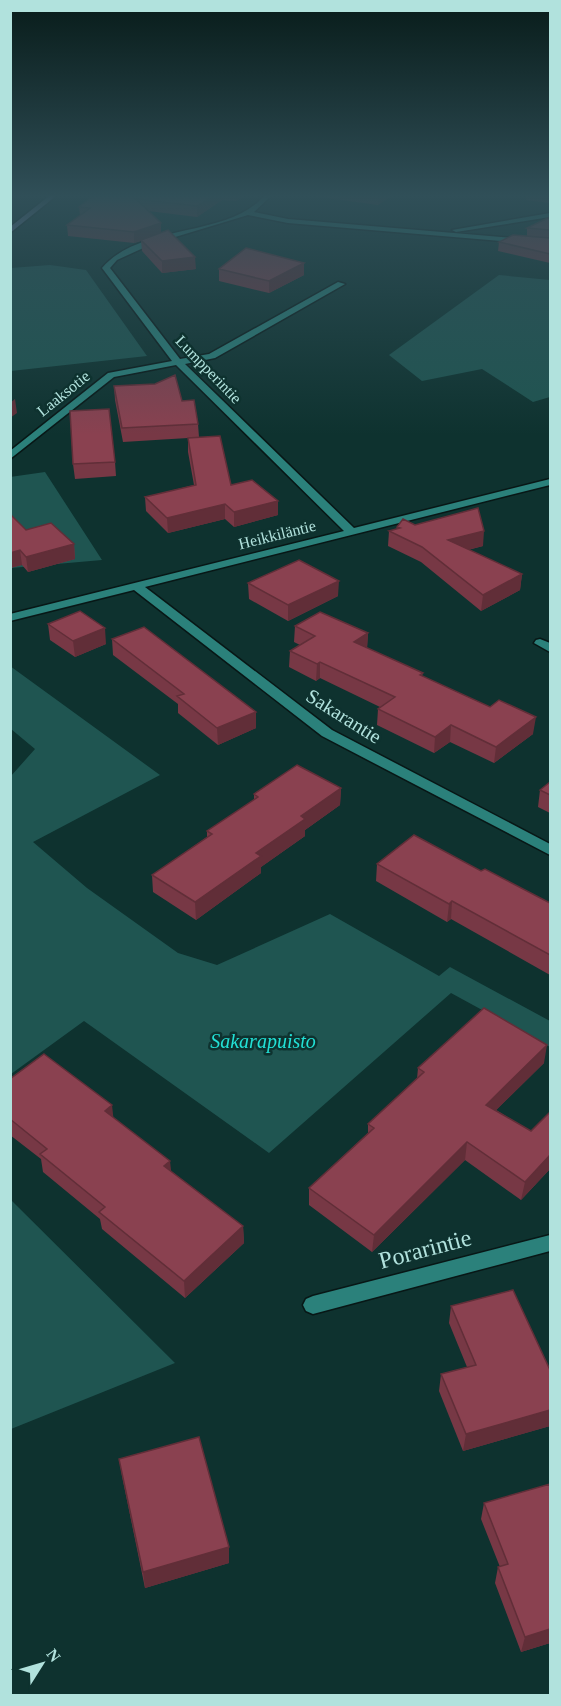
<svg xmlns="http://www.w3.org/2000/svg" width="561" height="1706" viewBox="0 0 561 1706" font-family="'Times New Roman',serif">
  <rect width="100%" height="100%" fill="#0e322f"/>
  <!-- green -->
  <path fill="#1f5551" d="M 50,265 L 86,270 L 147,356 L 11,371 L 11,268 Z
    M 499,275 L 550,280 L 550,397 L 533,402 L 482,369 L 422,381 L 389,355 Z
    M 45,472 L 102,560 L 11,568 L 10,477 Z
    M 10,666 L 160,775 L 33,842 L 87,888 L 178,953 L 217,965 L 330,914 L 439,976 L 450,967 L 550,1021 L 550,1047 L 451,993 L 269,1153 L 84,1021 L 11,1074 L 11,776 L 35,749 L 11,729 Z
    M 11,1200 L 175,1363 L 11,1429 Z"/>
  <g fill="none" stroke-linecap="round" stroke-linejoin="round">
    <!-- minor casing -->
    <g stroke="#081716" stroke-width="3">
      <path id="minor" d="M 264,196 L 271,196 L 254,212 L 288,219 L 550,241 L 550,245 L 288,223 L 248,215 L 152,244 L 117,260 L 110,268 L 180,359 L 209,354 L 338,282 L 345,284 L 215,358 L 185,364 L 354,528 L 550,479 L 550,485 L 145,587 L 332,730 L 550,844 L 550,855 L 322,736 L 134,590 L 10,621 L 10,614 L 344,531 L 176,365 L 114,377 L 10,459 L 10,451 L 108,373 L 172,361 L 102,268 C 140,223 228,238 264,196 Z
        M 550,213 L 550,217 L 456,232 L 452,230 Z
        M 540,639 L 550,643 L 550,652 L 534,643 L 536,640 Z
        M 550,1235 L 550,1251 L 313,1314 L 306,1311 L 303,1305 L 306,1299 L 313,1296 Z"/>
    </g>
    <!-- major casing -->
    <g stroke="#081716" stroke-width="3">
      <path id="major" d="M 49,196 L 56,196 L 10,233 L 10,227 Z"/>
    </g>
    <!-- minor -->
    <use href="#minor" fill="#2b817b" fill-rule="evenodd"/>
    <!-- major -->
    <use href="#major" fill="#888ebf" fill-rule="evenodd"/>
  </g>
  <!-- wall -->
  <path fill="#773845" d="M 93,196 L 244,196 L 236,201 L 222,200 L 197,217 L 148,211 L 161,232 L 196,269 L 162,273 L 142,251 L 141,241 L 134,243 L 68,236 L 67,225 L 80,215 L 79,207 Z
    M 313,196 L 391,196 L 378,205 Z
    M 526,196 L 550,196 L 550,203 L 526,200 Z
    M 550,217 L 550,263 L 498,251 L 499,242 L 527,236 L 527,228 Z
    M 219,269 L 304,275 L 269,293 L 219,281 Z
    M 114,386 L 182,401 L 198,424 L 199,437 L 231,485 L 278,515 L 234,527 L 225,519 L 168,533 L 146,511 L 145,497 L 194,485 L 188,452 L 188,438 L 123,442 L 115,400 Z
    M 115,462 L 116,476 L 75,479 L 73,464 Z
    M 10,514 L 26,530 L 74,544 L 75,559 L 28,572 L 22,565 L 10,568 Z
    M 415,525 L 483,546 L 468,550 L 522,574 L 520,590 L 481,611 L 421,562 L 388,546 L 389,531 L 397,529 L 397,527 Z
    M 248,583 L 338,596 L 288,621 L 249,599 Z
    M 48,624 L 106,644 L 75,657 L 50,640 Z
    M 295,626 L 368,633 L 367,648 L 423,673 L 422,676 L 533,734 L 494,763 L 450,742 L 434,753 L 377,725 L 378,709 L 380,707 L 320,678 L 316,681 L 289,667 L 290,651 L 300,645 L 294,642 Z
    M 112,639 L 256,728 L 218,745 L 178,713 L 178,704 L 113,655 Z
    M 550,782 L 550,813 L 538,807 L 540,790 Z
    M 341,788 L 340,805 L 305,830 L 305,836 L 261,867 L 261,873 L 196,920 L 153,892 L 152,875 L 207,837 L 207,831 L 254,800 L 254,794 Z
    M 377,864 L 481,871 L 550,903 L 550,975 L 451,919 L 447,922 L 376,881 Z
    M 544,1063 L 496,1110 L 531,1131 L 550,1113 L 550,1169 L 521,1200 L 465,1160 L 372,1252 L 309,1205 L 309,1188 L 368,1133 L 368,1124 L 417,1079 L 418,1068 Z
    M 10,1079 L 113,1118 L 171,1171 L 243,1226 L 244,1243 L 185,1298 L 102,1229 L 100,1219 L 43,1172 L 41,1159 L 10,1135 Z
    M 451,1306 L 550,1370 L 550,1426 L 463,1451 L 439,1391 L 441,1374 L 467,1367 L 449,1323 Z
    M 119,1459 L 229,1547 L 229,1563 L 145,1588 L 122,1476 Z
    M 484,1503 L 550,1643 L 521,1652 L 495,1583 L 498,1567 L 500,1567 L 481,1519 Z"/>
  <!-- shaded-wall -->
  <path fill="#612e38" d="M 212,196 L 221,196 L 222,200 L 197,217 L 197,206 Z
    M 236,196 L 244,196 L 236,201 Z
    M 378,196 L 391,196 L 378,205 Z
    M 161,223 L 161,234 L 134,243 L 134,232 Z
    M 195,257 L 196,269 L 162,273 L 162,261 Z
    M 304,263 L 304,275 L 269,293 L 269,281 Z
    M 15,399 L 17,413 L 10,418 L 10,403 Z
    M 278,501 L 278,515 L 234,527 L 234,512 Z
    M 225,504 L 225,519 L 168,533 L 167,518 Z
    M 484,531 L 483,546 L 447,555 L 448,540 Z
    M 74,544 L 75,559 L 28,572 L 26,557 Z
    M 20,550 L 22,565 L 10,568 L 10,553 Z
    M 522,574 L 520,590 L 481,611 L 483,595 Z
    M 339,581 L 338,596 L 288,621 L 288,605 Z
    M 105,628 L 106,644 L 75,657 L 73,641 Z
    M 368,633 L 367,649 L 354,642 Z
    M 320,662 L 320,678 L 316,681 L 317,664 Z
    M 256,712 L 256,728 L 218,745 L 217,728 Z
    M 536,717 L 533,734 L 494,763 L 496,747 Z
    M 451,725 L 450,742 L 434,753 L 435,737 Z
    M 341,788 L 340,805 L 305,830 L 305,836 L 261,867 L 261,873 L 196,920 L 195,902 L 301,816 Z
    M 452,901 L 451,919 L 447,922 L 449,904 Z
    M 547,1045 L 544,1063 L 484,1122 L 486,1105 Z
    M 112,1105 L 114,1123 L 105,1111 Z
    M 467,1142 L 465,1160 L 372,1252 L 374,1235 Z
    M 550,1155 L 550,1169 L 521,1200 L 525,1182 Z
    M 170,1161 L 172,1178 L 164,1166 Z
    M 243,1226 L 244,1243 L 185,1298 L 184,1281 Z
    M 550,1410 L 550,1426 L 463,1451 L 466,1434 Z
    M 229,1547 L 229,1563 L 145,1588 L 143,1572 Z
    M 550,1629 L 550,1643 L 521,1652 L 525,1637 Z"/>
  <!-- building -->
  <path fill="#8a4150" stroke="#612e38" stroke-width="1.5" d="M 93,196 L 212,196 L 197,206 L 136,199 L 161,223 L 134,232 L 67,225 L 90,208 L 79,207 Z
    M 550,217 L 550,230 L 527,228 Z
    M 168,230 L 195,257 L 162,261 L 141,240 Z
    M 513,235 L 550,238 L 550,254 L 499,242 Z
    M 246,248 L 304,263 L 269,281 L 219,269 Z
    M 175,375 L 182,401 L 194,400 L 198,424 L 122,428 L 114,386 L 155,384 Z
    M 109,409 L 115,462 L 73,464 L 70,411 Z
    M 220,436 L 231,485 L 252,480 L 278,501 L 234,512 L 225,504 L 167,518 L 145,497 L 196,485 L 188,438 Z
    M 478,508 L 484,531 L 448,540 L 522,574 L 483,595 L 422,547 L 389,531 L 400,528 L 397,527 L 403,519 L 415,525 Z
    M 10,514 L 26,530 L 51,523 L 74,544 L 26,557 L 20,550 L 10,553 Z
    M 299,560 L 339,581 L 288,605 L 248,583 Z
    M 80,611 L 105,628 L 73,641 L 48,624 Z
    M 320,612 L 368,633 L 354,642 L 423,673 L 420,675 L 490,707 L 499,700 L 536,717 L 496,747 L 451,725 L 435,737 L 378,709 L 395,697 L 320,662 L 317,664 L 290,651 L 315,636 L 295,626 Z
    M 144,627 L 256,712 L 217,728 L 177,696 L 184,694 L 112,639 Z
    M 297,765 L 341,788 L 301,816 L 305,819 L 256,853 L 261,856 L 195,902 L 152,875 L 212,834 L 207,831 L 258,797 L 254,794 Z
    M 550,782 L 550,795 L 540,790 Z
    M 414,835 L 481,871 L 485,869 L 550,903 L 550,955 L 452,901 L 449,904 L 377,864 Z
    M 484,1008 L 547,1045 L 486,1105 L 531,1131 L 549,1113 L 550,1113 L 550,1155 L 525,1182 L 467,1142 L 374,1235 L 309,1188 L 374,1128 L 368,1124 L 424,1072 L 418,1068 Z
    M 44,1054 L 112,1105 L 105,1111 L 170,1161 L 164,1166 L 243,1226 L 184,1281 L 99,1212 L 105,1207 L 40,1154 L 47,1149 L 10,1119 L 10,1079 Z
    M 513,1290 L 550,1370 L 550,1410 L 466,1434 L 441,1374 L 476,1365 L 451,1306 Z
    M 199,1437 L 229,1547 L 143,1572 L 119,1459 Z
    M 550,1484 L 550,1629 L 525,1637 L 498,1567 L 508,1564 L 484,1503 Z"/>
  <!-- sky -->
  <linearGradient id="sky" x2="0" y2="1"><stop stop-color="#081c1a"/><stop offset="0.45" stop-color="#304f58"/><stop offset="1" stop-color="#304f58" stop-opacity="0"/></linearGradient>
  <rect width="561" height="435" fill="url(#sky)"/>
  <g text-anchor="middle" stroke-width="5" stroke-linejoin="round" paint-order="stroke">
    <!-- far-street labels -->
    <g font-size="16" fill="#b1e2dd" stroke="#0e322f">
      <text transform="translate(209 369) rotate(46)" y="6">Lumpperintie</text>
      <text transform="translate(63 393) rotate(-39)" y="6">Laaksotie</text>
      <text transform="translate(277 534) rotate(-14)" y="6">Heikkiläntie</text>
    </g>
    <!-- street labels -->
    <g font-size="20" fill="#b1e2dd" stroke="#0e322f">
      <text transform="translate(344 716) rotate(32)" y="7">Sakarantie</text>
    </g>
    <!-- park labels -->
    <g font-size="20" font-style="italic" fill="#22e0d5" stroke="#0e322f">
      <text x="263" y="1048">Sakarapuisto</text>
    </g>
    <!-- near-street labels -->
    <g font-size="24" fill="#b1e2dd" stroke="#0e322f">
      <text transform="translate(425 1249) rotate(-15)" y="8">Porarintie</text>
    </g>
  </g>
  <!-- border -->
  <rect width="561" height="1706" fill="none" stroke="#b1e2dd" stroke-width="24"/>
  <!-- north arrow -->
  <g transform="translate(42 1664) rotate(53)" stroke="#0e322f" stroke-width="4.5" paint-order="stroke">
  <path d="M0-4.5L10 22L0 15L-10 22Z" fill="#b1e2dd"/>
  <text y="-9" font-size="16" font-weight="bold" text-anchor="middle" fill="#b1e2dd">N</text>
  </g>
</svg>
